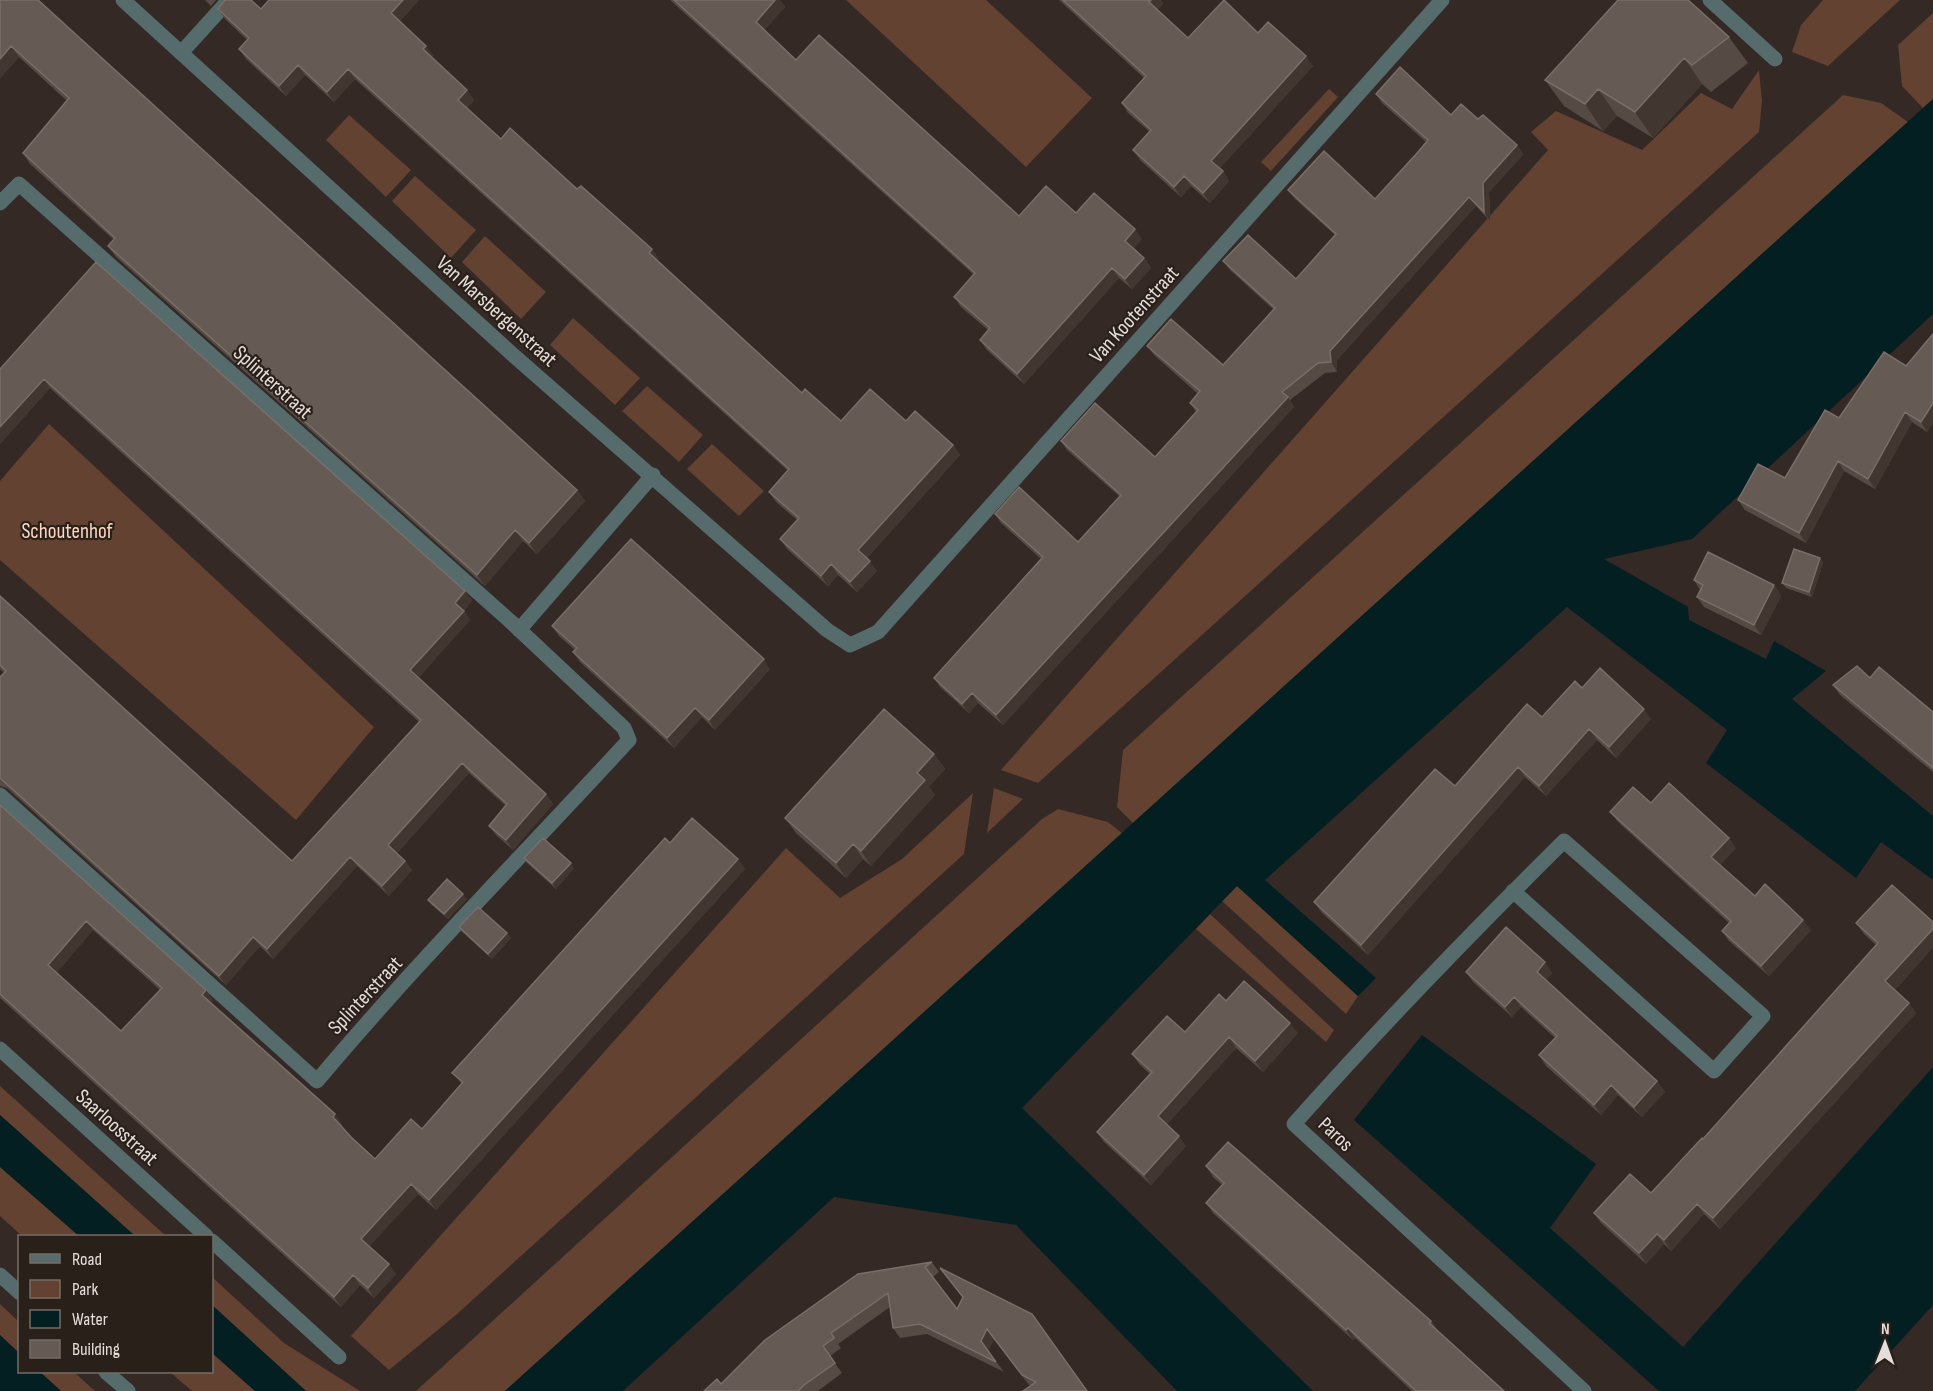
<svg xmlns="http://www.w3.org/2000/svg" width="1933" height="1391" viewBox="0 0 1933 1391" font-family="'Sofia Sans Condensed',sans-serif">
  <rect width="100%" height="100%" fill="#342924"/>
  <!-- green -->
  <path fill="#634231" d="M 846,0 L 986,0 L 1092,98 L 1026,167 Z
    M 1823,0 L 1900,0 L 1828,66 L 1792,52 L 1801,25 Z
    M 1933,13 L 1933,99 L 1923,108 L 1902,86 L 1898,45 Z
    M 1759,70 L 1762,101 L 1759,132 L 1038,783 L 1001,770 L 1548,150 L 1531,132 L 1556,111 L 1642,150 L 1701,93 L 1732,109 Z
    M 1329,89 L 1338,97 L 1271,171 L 1261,162 Z
    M 1843,95 L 1881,103 L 1908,122 L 1133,823 L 1117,807 L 1123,750 Z
    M 349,115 L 411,170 L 386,197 L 326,140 Z
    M 415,176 L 476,230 L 451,258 L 392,201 Z
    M 485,236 L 546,292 L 521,319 L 462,262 Z
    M 573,318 L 640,378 L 615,405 L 550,345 Z
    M 647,386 L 703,435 L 679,462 L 622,411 Z
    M 49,424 L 374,727 L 296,820 L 0,560 L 0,481 Z
    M 712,444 L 764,491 L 739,516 L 687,469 Z
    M 994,788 L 1023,799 L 987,833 Z
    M 973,793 L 964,854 L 456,1315 L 389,1370 L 351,1336 L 786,848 L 840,898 L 902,859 Z
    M 1058,809 L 1108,822 L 1123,834 L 505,1391 L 416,1391 L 1042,819 Z
    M 1237,886 L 1358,996 L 1346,1014 L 1222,901 Z
    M 1210,914 L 1334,1030 L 1326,1042 L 1196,929 Z
    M 0,1086 L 166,1236 L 135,1236 L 0,1115 Z
    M 0,1167 L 79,1236 L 22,1236 L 0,1216 Z
    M 212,1277 L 284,1343 L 360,1391 L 306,1391 L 212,1305 Z
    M 0,1304 L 19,1322 L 19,1353 L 0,1335 Z
    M 212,1353 L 255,1391 L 192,1391 L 170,1372 L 212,1372 Z
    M 40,1372 L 74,1372 L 95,1391 L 61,1391 Z"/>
  <!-- water -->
  <path fill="#031f21" d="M 1933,99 L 1933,314 L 1692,539 L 1604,559 L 1688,607 L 1689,620 L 1766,659 L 1774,641 L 1826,671 L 1792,699 L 1933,816 L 1933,880 L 1881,842 L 1856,878 L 1706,763 L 1727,730 L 1567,607 L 1265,880 L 1376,978 L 1358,996 L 1237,886 L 1022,1108 L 1313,1391 L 1177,1391 L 1016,1225 L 834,1197 L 623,1391 L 505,1391 Z
    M 1422,1035 L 1596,1164 L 1550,1228 L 1683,1347 L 1933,1067 L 1933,1305 L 1855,1391 L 1659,1391 L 1354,1120 Z
    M 0,1115 L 135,1236 L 79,1236 L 0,1167 Z
    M 212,1305 L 306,1391 L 255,1391 L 212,1353 Z
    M 0,1335 L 19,1353 L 20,1372 L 40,1372 L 61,1391 L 0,1391 Z"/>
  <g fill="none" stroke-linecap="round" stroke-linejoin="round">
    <!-- minor -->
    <path stroke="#566b6c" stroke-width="15" d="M 123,0 L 512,354 L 827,630 L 850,645 L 878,632 L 1442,0
      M 1710,0 L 1775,59
      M 181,53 L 229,0
      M 0,203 L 19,184 L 510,621 L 624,728 L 629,740 C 525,853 416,963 317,1081 L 0,795
      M 519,630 L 653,475
      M 1513,891 L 1714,1071 L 1763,1016 L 1564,841 C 1471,933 1381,1026 1294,1124 L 1584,1391
      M 0,1049 L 206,1236
      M 212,1241 L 339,1357
      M 0,1275 L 20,1293
      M 106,1372 L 128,1391"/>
  </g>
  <!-- wall -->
  <path fill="#564a44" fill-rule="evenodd" d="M 0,0 L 577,490 L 585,501 L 537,554 L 523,541 L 485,586 L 116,257 L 108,246 L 114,240 L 30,164 L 23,153 L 67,101 L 19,57 L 0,78 Z
    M 205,0 L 216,0 L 211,6 Z
    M 269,0 L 419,0 L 400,21 L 426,46 L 433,56 L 432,57 L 467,90 L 474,100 L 467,108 L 501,139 L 577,189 L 659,259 L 657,261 L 802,393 L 841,421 L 906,421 L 953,445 L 960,455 L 867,558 L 877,571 L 857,592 L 838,575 L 828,586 L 787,549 L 780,539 L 797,520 L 776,502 L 769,492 L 788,471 L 355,79 L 334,102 L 305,75 L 286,96 L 246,59 L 239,49 L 247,40 L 225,19 L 218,9 L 261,9 Z
    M 670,0 L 780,0 L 785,7 L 764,30 L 796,60 L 1019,216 L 1076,213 L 1142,239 L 1134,248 L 1144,258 L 1151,268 L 1132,289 L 1119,278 L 1024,384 L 987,350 L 980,340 L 988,330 L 961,307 L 954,297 L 974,275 Z
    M 1059,0 L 1161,0 L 1163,4 L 1157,10 L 1188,38 L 1258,33 L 1313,66 L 1219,169 L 1223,171 L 1229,181 L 1210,203 L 1191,186 L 1181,197 L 1140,160 L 1133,150 L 1150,132 L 1128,113 L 1122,103 L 1144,78 Z
    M 1729,37 L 1748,63 L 1711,92 L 1702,84 L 1653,138 L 1617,116 L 1603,131 L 1564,106 L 1545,80 Z
    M 1376,94 L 1451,115 L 1478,119 L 1517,145 L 1523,155 L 1489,192 L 1490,221 L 1476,206 L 1337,360 L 1337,372 L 1325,373 L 1290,400 L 1294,407 L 1003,725 L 978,703 L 969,713 L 940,687 L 934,678 L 1041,559 L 1001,523 L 995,514 L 1078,542 L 1120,497 L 1067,450 L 1061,441 L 1155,457 L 1196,412 L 1190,403 L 1198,394 L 1154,355 L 1147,346 L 1223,365 L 1274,310 L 1230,270 L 1223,261 L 1296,279 L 1335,235 L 1295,199 L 1288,190 L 1375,199 L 1426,142 L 1382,103 Z
    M 96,262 L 472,600 L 464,611 L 470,620 L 418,678 L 546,794 L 553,804 L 513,850 L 496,835 L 489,826 L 506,806 L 469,773 L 397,853 L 405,861 L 412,870 L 389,896 L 357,866 L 273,959 L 260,946 L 226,985 L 7,788 L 0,786 L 0,677 L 4,673 L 0,669 L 0,596 L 292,861 L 419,722 L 50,388 L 0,444 Z
    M 1933,334 L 1933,423 L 1927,432 L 1912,422 L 1875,489 L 1844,471 L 1806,543 L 1745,510 L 1738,500 L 1785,478 L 1839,418 L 1906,366 Z
    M 1820,558 L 1823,563 L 1812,597 L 1786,588 L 1782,583 Z
    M 1694,580 L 1774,585 L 1781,596 L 1761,635 L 1704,607 L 1697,597 L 1700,590 Z
    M 552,626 L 770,669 L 715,730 L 702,717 L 674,748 L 580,662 L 573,652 L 575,650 L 559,636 Z
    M 1870,678 L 1933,712 L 1933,772 L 1840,695 L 1833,685 Z
    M 1582,688 L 1651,719 L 1616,758 L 1597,740 L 1546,796 L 1525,777 L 1368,955 L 1322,913 L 1314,902 L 1455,786 L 1542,717 Z
    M 934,754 L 945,769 L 929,787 L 935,795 L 871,866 L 863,859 L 846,878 L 796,833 L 785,818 Z
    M 1651,803 L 1736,848 L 1720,865 L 1755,896 L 1811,930 L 1769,976 L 1729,941 L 1722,931 L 1729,923 L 1618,822 L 1610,812 Z
    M 0,805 L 213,1000 L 210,1003 L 342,1124 L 341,1126 L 351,1137 L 375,1159 L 422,1129 L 462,1084 L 452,1073 L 670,843 L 745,869 L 436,1210 L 418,1194 L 369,1246 L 396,1274 L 374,1298 L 360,1285 L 341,1307 L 0,998 ZM 93,930 L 160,990 L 121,1031 L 56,973 Z
    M 524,858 L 574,868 L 556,889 L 527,863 Z
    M 467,899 L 448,919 L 432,905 L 428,900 Z
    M 1933,922 L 1933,947 L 1895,990 L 1909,1003 L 1916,1013 L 1720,1229 L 1704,1214 L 1671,1251 L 1664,1244 L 1646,1264 L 1601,1223 L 1594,1213 L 1651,1193 L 1703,1139 L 1876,945 L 1864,934 L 1856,923 Z
    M 459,927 L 507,933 L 511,938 L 492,959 L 462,932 Z
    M 1545,962 L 1552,973 L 1546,980 L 1657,1081 L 1665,1092 L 1642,1117 L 1618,1095 L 1601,1115 L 1546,1066 L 1539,1055 L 1555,1038 L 1521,1007 L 1512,1017 L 1473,982 L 1466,972 Z
    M 1226,1001 L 1298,1033 L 1263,1072 L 1236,1048 L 1167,1124 L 1186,1146 L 1151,1185 L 1104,1142 L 1097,1132 L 1150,1074 L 1139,1064 L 1132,1054 L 1185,1032 Z
    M 1206,1166 L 1431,1321 L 1438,1331 L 1504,1391 L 1412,1391 L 1355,1338 L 1353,1340 L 1213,1213 L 1206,1203 L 1222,1185 L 1213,1177 Z
    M 932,1262 L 939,1272 L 933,1277 L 957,1309 L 963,1298 L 940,1268 L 1087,1391 L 1029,1385 L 994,1339 L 988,1351 L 1004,1372 L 927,1334 L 900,1338 L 893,1328 L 890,1307 L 838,1344 L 841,1348 L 830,1356 L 842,1373 L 818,1391 L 704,1391 L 721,1384 Z"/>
  <!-- shaded-wall -->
  <path fill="#423631" d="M 403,0 L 419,0 L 398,23 L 391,13 Z
    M 775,0 L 780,0 L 785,7 L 763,32 L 756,22 Z
    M 1151,0 L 1161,0 L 1163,4 L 1156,12 L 1149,2 Z
    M 11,46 L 19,57 L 0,78 L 0,59 Z
    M 426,46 L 433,56 L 430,59 L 423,49 Z
    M 1306,56 L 1313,66 L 1217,171 L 1211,161 Z
    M 1684,58 L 1702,84 L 1653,138 L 1635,112 Z
    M 298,65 L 305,75 L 286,96 L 279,86 Z
    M 348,69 L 355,79 L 334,102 L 327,92 Z
    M 1598,89 L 1617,116 L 1603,131 L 1585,104 Z
    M 467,90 L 474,100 L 465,110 L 458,100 Z
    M 1517,145 L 1523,155 L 1489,192 L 1490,221 L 1484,212 L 1483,183 Z
    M 1223,171 L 1229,181 L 1210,203 L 1203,193 Z
    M 1184,176 L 1191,186 L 1181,197 L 1174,187 Z
    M 1469,197 L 1476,206 L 1337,360 L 1337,372 L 1331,362 L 1330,351 Z
    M 1135,229 L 1142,239 L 1132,251 L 1125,241 Z
    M 652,249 L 659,259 L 656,263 L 649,253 Z
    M 1144,258 L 1151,268 L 1132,289 L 1125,279 Z
    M 1112,268 L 1119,278 L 1024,384 L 1017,374 Z
    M 44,379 L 50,388 L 0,444 L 0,427 Z
    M 1288,397 L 1294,407 L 1003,725 L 996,715 Z
    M 1933,403 L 1933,423 L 1927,432 L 1921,422 Z
    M 1905,412 L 1912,422 L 1875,489 L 1868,479 Z
    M 953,445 L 960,455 L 865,560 L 858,550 Z
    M 1838,461 L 1844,471 L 1806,543 L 1799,533 Z
    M 577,490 L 585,501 L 537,554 L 529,543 Z
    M 515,530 L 523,541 L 485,586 L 477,575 Z
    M 1820,558 L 1823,563 L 1812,597 L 1809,592 Z
    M 870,561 L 877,571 L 857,592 L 850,582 Z
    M 831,564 L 838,575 L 828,586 L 821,576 Z
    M 1774,585 L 1781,596 L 1761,635 L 1754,625 Z
    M 465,591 L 472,600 L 464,611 L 470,620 L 417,680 L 410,670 L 455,603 Z
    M 764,659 L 770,669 L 715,730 L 709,720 Z
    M 972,693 L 978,703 L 969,713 L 962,704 Z
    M 695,708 L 702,717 L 674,748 L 667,738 Z
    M 1644,709 L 1651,719 L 1616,758 L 1609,747 Z
    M 1589,729 L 1597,740 L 1546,796 L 1539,786 Z
    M 934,754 L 945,769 L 929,787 L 935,795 L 871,866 L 861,851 L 917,773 Z
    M 462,763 L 469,773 L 395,855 L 388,845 Z
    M 1518,767 L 1525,777 L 1368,955 L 1361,945 Z
    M 546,794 L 553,804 L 513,850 L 506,840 Z
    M 1729,838 L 1736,848 L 1718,867 L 1711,857 Z
    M 853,844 L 863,859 L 846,878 L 836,863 Z
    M 350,857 L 357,866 L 273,959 L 267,949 Z
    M 738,859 L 745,869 L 436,1210 L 429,1200 Z
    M 405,861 L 412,870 L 389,896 L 382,886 Z
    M 571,863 L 574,868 L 556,889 L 552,883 Z
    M 463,894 L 467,899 L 448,919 L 444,914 Z
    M 1803,920 L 1811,930 L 1769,976 L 1761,966 Z
    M 86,921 L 93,930 L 55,975 L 48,965 Z
    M 1933,929 L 1933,947 L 1893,992 L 1885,981 Z
    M 507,933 L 511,938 L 492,959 L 488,954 Z
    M 253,937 L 260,946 L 226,985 L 219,976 Z
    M 1545,962 L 1552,973 L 1544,982 L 1537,972 Z
    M 206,990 L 213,1000 L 209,1005 L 202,995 Z
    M 1514,997 L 1521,1007 L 1512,1017 L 1505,1007 Z
    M 1909,1003 L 1916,1013 L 1720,1229 L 1713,1218 Z
    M 1290,1023 L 1298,1033 L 1263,1072 L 1255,1061 Z
    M 1229,1037 L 1236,1048 L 1165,1126 L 1158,1116 Z
    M 1657,1081 L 1665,1092 L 1642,1117 L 1634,1107 Z
    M 1611,1085 L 1618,1095 L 1601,1115 L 1594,1105 Z
    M 335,1114 L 342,1124 L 340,1127 L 333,1117 Z
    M 1179,1136 L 1186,1146 L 1151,1185 L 1144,1175 Z
    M 411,1184 L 418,1194 L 368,1248 L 361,1239 Z
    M 1697,1204 L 1704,1214 L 1671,1251 L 1664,1240 Z
    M 1657,1234 L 1664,1244 L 1646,1264 L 1639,1253 Z
    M 389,1264 L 396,1274 L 374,1298 L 368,1288 Z
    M 353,1275 L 360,1285 L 341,1307 L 334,1297 Z
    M 1348,1328 L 1355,1338 L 1353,1340 L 1346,1330 Z
    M 987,1329 L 994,1339 L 988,1351 L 981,1341 Z"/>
  <!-- building -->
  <path fill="#655a54" stroke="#796e69" stroke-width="1.5" fill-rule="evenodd" d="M 0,0 L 38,0 L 577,490 L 529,543 L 515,530 L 477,575 L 108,246 L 115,238 L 23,153 L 69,98 L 11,46 L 0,59 Z
    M 225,0 L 251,0 L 261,9 L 269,0 L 403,0 L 391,13 L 426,46 L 423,49 L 467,90 L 458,100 L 501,139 L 510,128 L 577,189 L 581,186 L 652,249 L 649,253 L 802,393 L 805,389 L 841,421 L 870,389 L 906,421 L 915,411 L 953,445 L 858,550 L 870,561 L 850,582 L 831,564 L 821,576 L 780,539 L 799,518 L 769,492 L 789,469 L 348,69 L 327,92 L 298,65 L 279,86 L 239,49 L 249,38 L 218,9 Z
    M 674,0 L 775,0 L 756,22 L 796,60 L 819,35 L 1019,216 L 1046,186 L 1076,213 L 1094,193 L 1135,229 L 1125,241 L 1144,258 L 1125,279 L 1112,268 L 1017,374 L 980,340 L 990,328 L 954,297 L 975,273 Z
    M 1063,0 L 1151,0 L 1149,2 L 1188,38 L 1224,0 L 1258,33 L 1268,22 L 1306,56 L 1211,161 L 1223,171 L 1203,193 L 1184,176 L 1174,187 L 1133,150 L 1151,130 L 1122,103 L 1146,76 Z
    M 1618,0 L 1688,0 L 1729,37 L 1692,65 L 1684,58 L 1635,112 L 1598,89 L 1585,104 L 1545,80 Z
    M 1400,67 L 1451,115 L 1461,104 L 1478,119 L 1483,115 L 1517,145 L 1483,183 L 1484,212 L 1469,197 L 1330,351 L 1331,362 L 1318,363 L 1282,392 L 1288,397 L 996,715 L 972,693 L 962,704 L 934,678 L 1043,557 L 995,514 L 1019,487 L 1078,542 L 1121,495 L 1061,441 L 1095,403 L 1155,457 L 1198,410 L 1190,403 L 1200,391 L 1147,346 L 1171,319 L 1223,365 L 1275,308 L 1223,261 L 1248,235 L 1296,279 L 1336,234 L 1288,190 L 1324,151 L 1375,199 L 1419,151 L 1428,140 L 1376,94 Z
    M 96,262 L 465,591 L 455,603 L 464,611 L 410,670 L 546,794 L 506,840 L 489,826 L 507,804 L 462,763 L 388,845 L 405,861 L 382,886 L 350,857 L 267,949 L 253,937 L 219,976 L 0,778 L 0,677 L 6,671 L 0,665 L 0,596 L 292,861 L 421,720 L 44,379 L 0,427 L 0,369 Z
    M 1933,334 L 1933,403 L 1921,422 L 1905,412 L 1868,479 L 1838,461 L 1799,533 L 1738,500 L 1758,464 L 1785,478 L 1825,410 L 1839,418 L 1884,352 L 1906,366 Z
    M 631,539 L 764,659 L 709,720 L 695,708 L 667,738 L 573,652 L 577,648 L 552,626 Z
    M 1794,549 L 1820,558 L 1809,592 L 1782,583 Z
    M 1708,552 L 1774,585 L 1754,625 L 1697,597 L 1703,585 L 1694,580 Z
    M 1857,666 L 1870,678 L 1879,667 L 1933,712 L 1933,768 L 1833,685 Z
    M 1600,668 L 1644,709 L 1609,747 L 1589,729 L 1539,786 L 1518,767 L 1361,945 L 1314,902 L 1435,769 L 1455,786 L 1527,704 L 1542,717 L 1575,681 L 1582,688 Z
    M 884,709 L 934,754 L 917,773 L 925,780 L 861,851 L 853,844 L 836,863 L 785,818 Z
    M 1669,783 L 1729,838 L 1711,857 L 1755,896 L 1765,884 L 1803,920 L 1761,966 L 1722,931 L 1731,921 L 1610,812 L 1633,787 L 1651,803 Z
    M 0,805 L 206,990 L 202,995 L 335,1114 L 333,1117 L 351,1137 L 375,1159 L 411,1119 L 422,1129 L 463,1082 L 452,1073 L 665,838 L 670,843 L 692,818 L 738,859 L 429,1200 L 411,1184 L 361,1239 L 389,1264 L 368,1288 L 353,1275 L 334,1297 L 0,994 ZM 86,921 L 162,988 L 121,1031 L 48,965 Z
    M 543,838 L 571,863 L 552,883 L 524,858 Z
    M 447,879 L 463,894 L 444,914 L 428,900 Z
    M 1892,885 L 1933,922 L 1933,929 L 1885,981 L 1909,1003 L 1713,1218 L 1697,1204 L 1664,1240 L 1657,1234 L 1639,1253 L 1594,1213 L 1630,1174 L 1651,1193 L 1702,1138 L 1703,1139 L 1878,943 L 1856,923 Z
    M 478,907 L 507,933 L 488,954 L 459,927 Z
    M 1506,927 L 1545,962 L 1537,972 L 1657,1081 L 1634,1107 L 1611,1085 L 1594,1105 L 1539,1055 L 1557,1036 L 1514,997 L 1505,1007 L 1466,972 Z
    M 1244,981 L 1290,1023 L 1255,1061 L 1229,1037 L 1158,1116 L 1179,1136 L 1144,1175 L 1097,1132 L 1152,1072 L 1132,1054 L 1167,1016 L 1185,1032 L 1219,994 L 1226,1001 Z
    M 1228,1142 L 1431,1321 L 1429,1323 L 1504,1391 L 1416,1391 L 1348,1328 L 1346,1330 L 1206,1203 L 1224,1183 L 1206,1166 Z
    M 932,1262 L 925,1267 L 957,1309 L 963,1297 L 940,1268 L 1032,1314 L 1087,1391 L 1023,1391 L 1036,1382 L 1022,1375 L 987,1329 L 981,1341 L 996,1362 L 920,1324 L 893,1328 L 888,1293 L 831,1333 L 834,1338 L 823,1346 L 835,1363 L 804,1385 L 798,1391 L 704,1391 L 717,1379 L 721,1384 L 765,1340 L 858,1274 Z"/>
  <g text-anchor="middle" stroke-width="4.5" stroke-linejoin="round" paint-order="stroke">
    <!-- street labels -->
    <g font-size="21" fill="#e5ddda" stroke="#2a201a">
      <text transform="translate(497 311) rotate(42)" y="7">Van Marsbergenstraat</text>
      <text transform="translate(1134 314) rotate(-48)" y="7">Van Kootenstraat</text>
      <text transform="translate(273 382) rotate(42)" y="7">Splinterstraat</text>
      <text transform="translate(365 995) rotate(-47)" y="7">Splinterstraat</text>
      <text transform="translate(117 1127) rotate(42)" y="7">Saarloosstraat</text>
      <text transform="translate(1336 1134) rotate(43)" y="7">Paros</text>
    </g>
    <!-- park labels -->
    <g font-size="21" fill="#fdd6c2" stroke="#2a201a">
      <text x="67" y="538">Schoutenhof</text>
    </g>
  </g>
  <!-- legend -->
  <rect x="18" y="1235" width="195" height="138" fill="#2a201a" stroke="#756c67" stroke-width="1.5"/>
  <rect x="30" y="1254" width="30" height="9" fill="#566b6c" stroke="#756c67" stroke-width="1.5"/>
  <text x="72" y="1265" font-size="18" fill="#e5ddda">Road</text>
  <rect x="30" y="1280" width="30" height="18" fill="#634231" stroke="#756c67" stroke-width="1.5"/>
  <text x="72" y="1295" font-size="18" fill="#e5ddda">Park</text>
  <rect x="30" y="1310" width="30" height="18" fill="#031f21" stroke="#756c67" stroke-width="1.5"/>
  <text x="72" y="1325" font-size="18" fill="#e5ddda">Water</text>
  <rect x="30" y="1340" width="30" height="18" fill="#655a54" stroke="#756c67" stroke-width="1.5"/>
  <text x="72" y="1355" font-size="18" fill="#e5ddda">Building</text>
  <!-- north arrow -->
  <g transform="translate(1885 1343) rotate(1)" stroke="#2a201a" stroke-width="4.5" paint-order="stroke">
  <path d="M0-4.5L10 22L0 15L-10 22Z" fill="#e5ddda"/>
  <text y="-9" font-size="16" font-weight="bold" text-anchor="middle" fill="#e5ddda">N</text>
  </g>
</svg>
